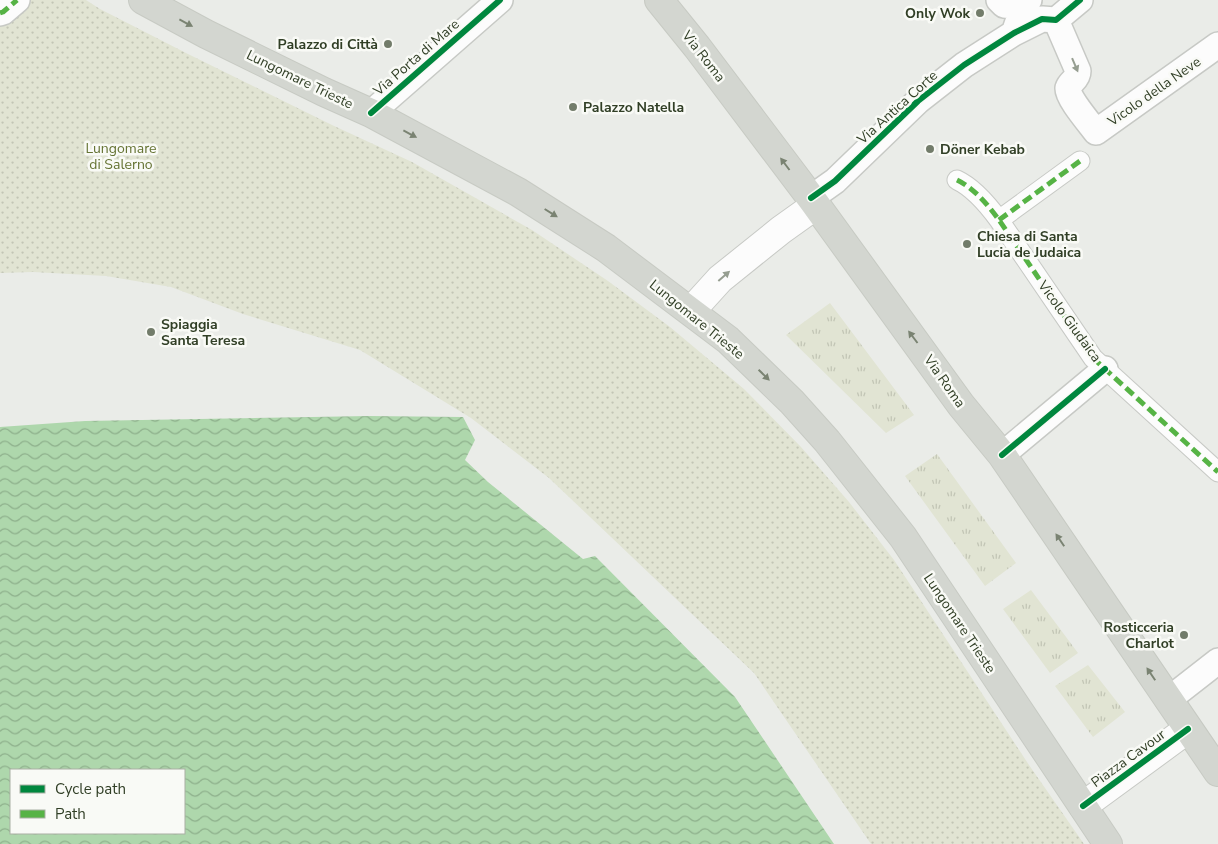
<svg xmlns="http://www.w3.org/2000/svg" width="1218" height="844" viewBox="0 0 1218 844" font-family="'Nunito Sans',sans-serif">
  <defs>
    <pattern id="grass-tufts" width="24" height="20" patternUnits="userSpaceOnUse" patternTransform="scale(1.25)"><rect width="24" height="20" fill="#e1e4d3"/><path d="M3 7l-1-3M5 7V3M7 7l1-3M15 17l-1-3M17 17v-4M19 17l1-3" fill="none" stroke="#c2c5b5"/></pattern>
    <pattern id="park-dots" width="8" height="8" patternUnits="userSpaceOnUse" patternTransform="scale(1.25)"><rect width="8" height="8" fill="#e1e4d3"/><path d="M2 2h.1M6 6h.1" fill="none" stroke="#c2c5b5" stroke-width="1.8" stroke-linecap="round"/></pattern>
    <pattern id="water-waves" width="16" height="10" patternUnits="userSpaceOnUse" patternTransform="scale(1.25)"><rect width="16" height="10" fill="#aed7ac"/><path d="M0 5q4-4 8 0t8 0" fill="none" stroke="#8eb08c"/></pattern>
  </defs>
  <rect width="100%" height="100%" fill="#eaece8"/>
  <!-- grass -->
  <path fill="url(#grass-tufts)" d="M 830,303 L 914,415 L 886,433 L 786,335 Z
    M 937,454 L 1016,563 L 985,586 L 905,476 Z
    M 1031,590 L 1078,653 L 1050,673 L 1003,609 Z
    M 1088,665 L 1125,712 L 1093,737 L 1055,686 Z"/>
  <!-- park -->
  <path fill="url(#park-dots)" d="M 0,0 L 86,0 L 100,9 L 186,53 L 332,125 L 412,162 L 532,230 L 608,281 L 670,327 L 744,389 L 801,447 L 849,502 L 894,560 L 1029,765 L 1084,844 L 871,844 L 754,673 L 549,478 L 471,418 L 360,350 L 243,314 L 171,287 L 106,276 L 33,272 L 0,273 Z"/>
  <!-- water -->
  <path fill="url(#water-waves)" fill-rule="evenodd" d="M 369,416 L 463,417 L 475,440 L 465,460 L 488,482 L 583,559 L 595,556 L 735,697 L 834,844 L 0,844 L 0,427 L 85,421 ZM 11,770 L 184,770 L 184,833 L 11,833 Z"/>
  <g fill="none" stroke-linecap="round" stroke-linejoin="round">
    <!-- pedestrian casing -->
    <g stroke="#c7c9c5" stroke-width="21">
      <path id="pedestrian" d="M 957,180 C 974,188 988,205 999,220 L 1093,358 L 1218,472
        M 999,220 L 1080,161"/>
    </g>
    <!-- minor casing -->
    <g stroke="#c7c9c5" stroke-width="28">
      <path id="minor" d="M 999,0 L 1004,5 L 1023,7
        M 0,13 L 3,12 L 17,0
        M 1056,20 L 1078,71 C 1078,80 1070,81 1068,88 C 1066,96 1091,125 1096,132 L 1218,45
        M 1014,33 L 1023,7 L 1029,0
        M 371,113 L 500,0
        M 811,198 L 835,181 L 918,101 L 964,65 L 1014,33 L 1042,19 L 1056,20 L 1080,0
        M 1002,455 L 1105,369
        M 1168,700 L 1218,661"/>
    </g>
    <!-- tertiary casing -->
    <g stroke="#c7c9c5" stroke-width="30">
      <path id="tertiary" d="M 691,311 L 720,279 L 781,230 L 816,205
        M 1083,806 L 1188,729"/>
    </g>
    <!-- primary casing -->
    <g stroke="#c7cac3" stroke-width="30">
      <path id="primary" d="M 143,0 L 206,34 L 324,92 L 371,113 L 518,192 L 606,248 L 728,340 L 792,402 L 827,441 L 903,537 L 1108,844
        M 659,0 L 697,47 L 811,198 L 961,405 L 1002,455 L 1218,772"/>
    </g>
    <!-- pedestrian -->
    <use href="#pedestrian" stroke="#fcfcfc" stroke-width="19"/>
    <!-- minor -->
    <use href="#minor" stroke="#fcfcfc" stroke-width="25"/>
    <!-- tertiary -->
    <use href="#tertiary" stroke="#fcfcfc" stroke-width="28"/>
    <!-- primary -->
    <use href="#primary" stroke="#d3d6d0" stroke-width="28"/>
    <!-- quiet -->
    <path stroke="#56b345" stroke-width="5" stroke-dasharray="10 5" stroke-linecap="butt" d="M 0,13 L 3,12 L 17,0
      M 957,180 C 974,188 988,205 999,220 L 1093,358 L 1218,472
      M 999,220 L 1080,161"/>
    <!-- cycleway casing -->
    <g stroke="#f9faf6" stroke-width="9">
      <path id="cycleway" d="M 371,113 L 500,0
        M 811,198 L 835,181 L 918,101 L 964,65 L 1014,33 L 1042,19 L 1056,20 L 1080,0
        M 1002,455 L 1105,369
        M 1083,806 L 1188,729"/>
    </g>
    <!-- cycleway -->
    <use href="#cycleway" stroke="#00873e" stroke-width="6"/>
  </g>
  <!-- one-way arrows -->
  <defs><path id="oneway-solid" d="M-6-.8H1V-3.2L6.5 0L1 3.2V.8H-6Z" transform="scale(1.25)"/></defs>
  <g fill="#7a8372">
    <use href="#oneway-solid" transform="translate(186 23) rotate(28)"/>
    <use href="#oneway-solid" transform="translate(410 134) rotate(28)"/>
    <use href="#oneway-solid" transform="translate(785 164) rotate(-127)"/>
    <use href="#oneway-solid" transform="translate(551 213) rotate(32)"/>
    <use href="#oneway-solid" transform="translate(913 337) rotate(-127)"/>
    <use href="#oneway-solid" transform="translate(764 375) rotate(44)"/>
    <use href="#oneway-solid" transform="translate(1060 540) rotate(-124)"/>
    <use href="#oneway-solid" transform="translate(1151 674) rotate(-124)"/>
  </g>
  <g fill="#969e91">
    <use href="#oneway-solid" transform="translate(1075 65) rotate(67)"/>
    <use href="#oneway-solid" transform="translate(724 276) rotate(-41)"/>
  </g>
  <!-- markers -->
  <g fill="#727c6a" stroke="#f9faf6" stroke-width="2">
    <circle cx="980" cy="13" r="5"/>
    <circle cx="388" cy="44" r="5"/>
    <circle cx="573" cy="107" r="5"/>
    <circle cx="930" cy="149" r="5"/>
    <circle cx="967" cy="244" r="5"/>
    <circle cx="151" cy="332" r="5"/>
    <circle cx="1184" cy="635" r="5"/>
  </g>
  <g text-anchor="middle" stroke-width="5" stroke-linejoin="round" paint-order="stroke">
    <!-- poi labels -->
    <g font-size="14" font-weight="bold" fill="#313f26" stroke="#f9faf6" text-anchor="start">
      <text x="970" y="18" text-anchor="end">Only Wok</text>
      <text x="378" y="49" text-anchor="end">Palazzo di Città</text>
      <text x="583" y="112">Palazzo Natella</text>
      <text x="940" y="154">Döner Kebab</text>
      <text x="977" y="241">Chiesa di Santa<tspan x="977" dy="16">Lucia de Judaica</tspan></text>
      <text x="161" y="329">Spiaggia<tspan x="161" dy="16">Santa Teresa</tspan></text>
      <text x="1174" y="632" text-anchor="end">Rosticceria<tspan x="1174" dy="16">Charlot</tspan></text>
    </g>
    <!-- street labels -->
    <g font-size="14" fill="#313f26" stroke="#f9faf6">
      <text transform="translate(704 56) rotate(52)" y="5">Via Roma</text>
      <text transform="translate(416 57) rotate(-41)" y="5">Via Porta di Mare</text>
      <text transform="translate(300 79) rotate(26)" y="5">Lungomare Trieste</text>
      <text transform="translate(1154 91) rotate(-35)" y="5">Vicolo della Neve</text>
      <text transform="translate(897 107) rotate(-42)" y="5">Via Antica Corte</text>
      <text transform="translate(697 319) rotate(39)" y="5">Lungomare Trieste</text>
      <text transform="translate(1070 321) rotate(54)" y="5">Vicolo Giudaica</text>
      <text transform="translate(945 381) rotate(55)" y="5">Via Roma</text>
      <text transform="translate(960 623) rotate(56)" y="5">Lungomare Trieste</text>
      <text transform="translate(1128 758) rotate(-36)" y="5">Piazza Cavour</text>
    </g>
    <!-- park labels -->
    <g font-size="14" fill="#657333" stroke="#f9faf6">
      <text x="121" y="153">Lungomare<tspan x="121" dy="16">di Salerno</tspan></text>
    </g>
  </g>
  <!-- legend -->
  <rect x="10" y="769" width="175" height="65" fill="#f9faf6" stroke="#a9afa3"/>
  <rect x="20" y="785" width="25" height="8" fill="#00873e" stroke="#a9afa3"/>
  <text x="55" y="794" font-size="15" fill="#313f26">Cycle path</text>
  <rect x="20" y="810" width="25" height="8" fill="#56b345" stroke="#a9afa3"/>
  <text x="55" y="819" font-size="15" fill="#313f26">Path</text>
</svg>
